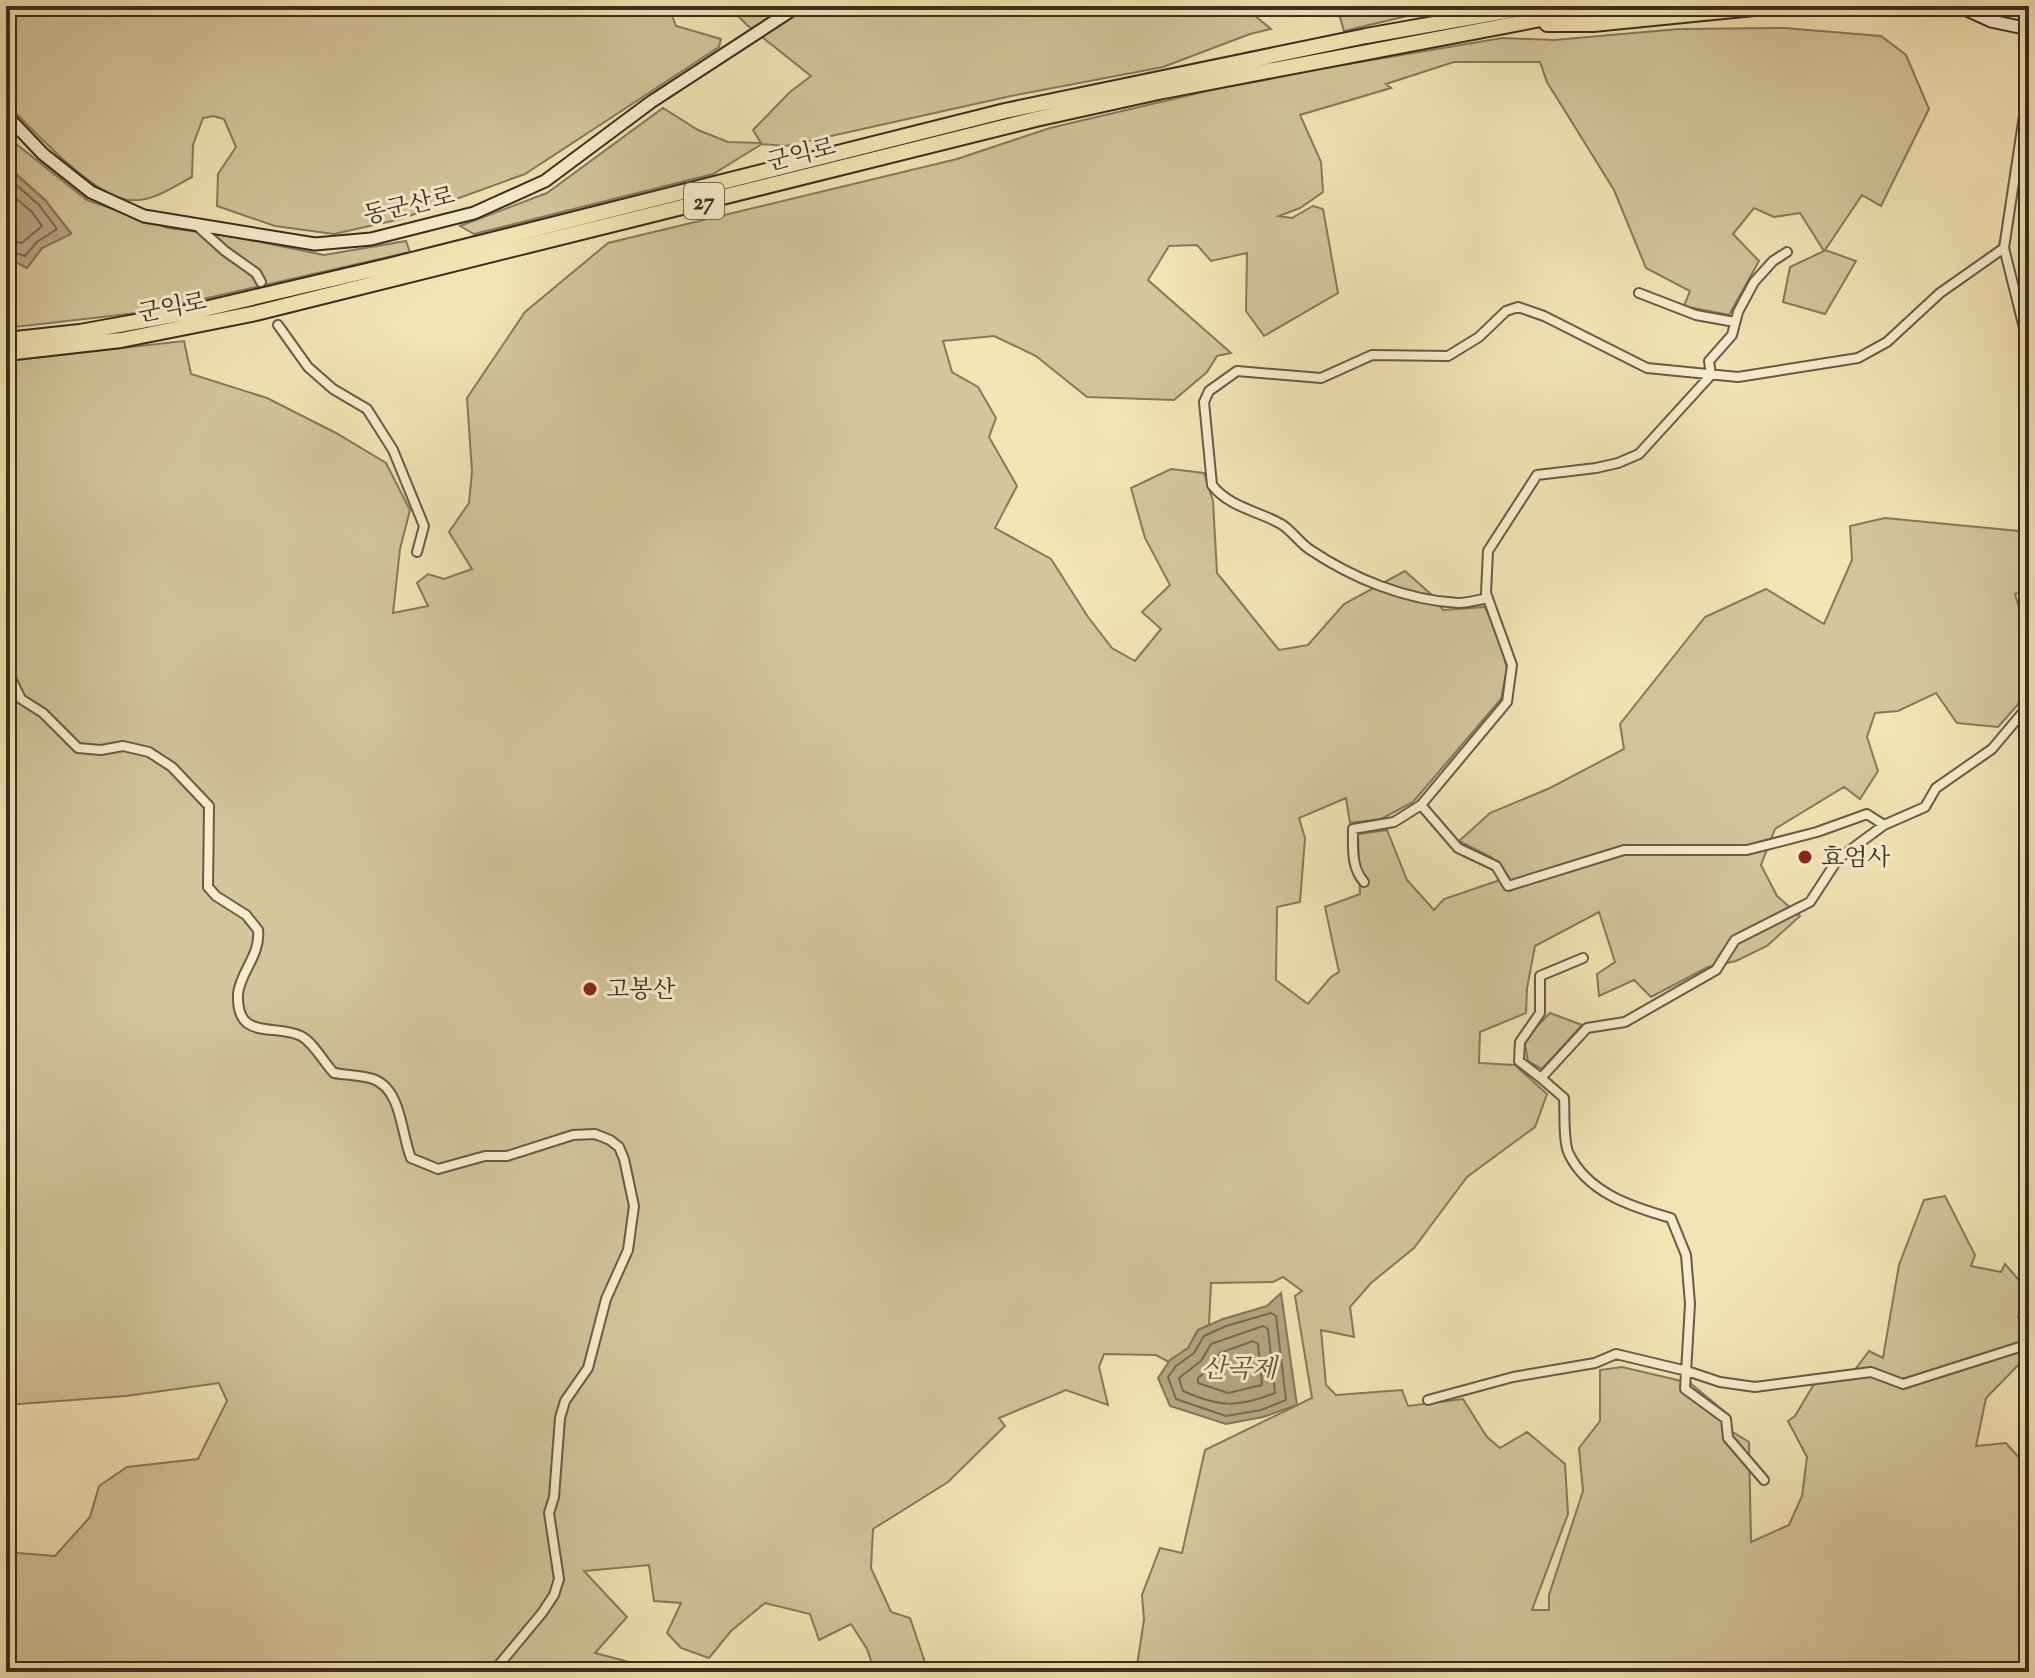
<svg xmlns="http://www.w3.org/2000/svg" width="2035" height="1678" viewBox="0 0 2035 1678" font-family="'Sorts Mill Goudy','Noto Serif KR',serif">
  <rect width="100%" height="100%" fill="#f3e4b4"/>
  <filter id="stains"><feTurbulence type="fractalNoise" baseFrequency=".0025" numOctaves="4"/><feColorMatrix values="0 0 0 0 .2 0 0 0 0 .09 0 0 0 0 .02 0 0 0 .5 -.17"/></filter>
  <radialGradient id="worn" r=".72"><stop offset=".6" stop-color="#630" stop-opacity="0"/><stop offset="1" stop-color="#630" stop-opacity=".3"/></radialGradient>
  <!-- green -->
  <path fill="#d4c59b" stroke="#88785e" stroke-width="2" d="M 6,6 L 668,6 L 676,26 L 721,39 L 719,47 L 525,174 L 401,219 L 334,234 L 275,226 L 217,206 L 218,174 L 236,147 L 224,119 L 213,116 L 203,118 L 193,145 L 192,177 C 173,187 151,203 128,200 C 92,195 32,129 6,103 Z
    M 728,6 L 1243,6 L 1271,29 L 1250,34 L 1163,67 L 1011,96 L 786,146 L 762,144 L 713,174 L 474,234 L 460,226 L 547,193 L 663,108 L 698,130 L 728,142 L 761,143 L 753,130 L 790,92 L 811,76 L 747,25 Z
    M 1326,6 L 1449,6 L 1344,31 L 1339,14 Z
    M 1784,28 L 1881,36 L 1906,55 L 1929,109 L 1881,206 L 1862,195 L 1825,250 L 1856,261 L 1825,314 L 1783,302 L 1790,267 L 1824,251 L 1800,213 L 1774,217 L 1754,208 L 1733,234 L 1759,261 L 1729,315 L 1684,306 L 1690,291 L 1646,268 L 1614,190 L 1547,82 L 1540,62 L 1454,62 L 1386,84 L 1391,88 L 1300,115 L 1321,162 L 1323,192 L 1300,208 L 1279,216 L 1292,218 L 1313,206 L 1323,209 L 1338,293 L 1264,336 L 1246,311 L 1247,253 L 1211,261 L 1197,245 L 1169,246 L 1148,280 L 1231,353 L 1217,356 L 1207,372 L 1174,400 L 1087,397 L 1036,356 L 994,336 L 943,341 L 952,372 L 978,387 L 996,418 L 989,437 L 1017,486 L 995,528 L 1051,559 L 1088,617 L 1112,648 L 1135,661 L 1161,629 L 1142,612 L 1170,585 L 1145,538 L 1131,488 L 1171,469 L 1204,473 L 1213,501 L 1217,573 L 1279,650 L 1308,645 L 1344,604 L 1405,571 L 1433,596 L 1443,610 L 1485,607 L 1497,633 L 1507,668 L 1501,699 L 1413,802 L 1381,819 L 1350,823 L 1346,798 L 1299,818 L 1305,838 L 1300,902 L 1277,907 L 1276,980 L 1308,1004 L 1331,977 L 1339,972 L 1325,907 L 1360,894 L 1358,834 L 1387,830 L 1407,880 L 1434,910 L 1444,899 L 1509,877 L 1491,857 L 1459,841 L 1490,813 L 1550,788 L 1624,749 L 1620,724 L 1705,617 L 1766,589 L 1824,624 L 1852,560 L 1850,526 L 1885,518 L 2029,532 L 2029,571 L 2027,572 L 2029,590 L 2015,594 L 2029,641 L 2029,692 L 1998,727 L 1957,723 L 1936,693 L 1898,711 L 1875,713 L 1867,737 L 1878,771 L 1860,799 L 1844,787 L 1775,829 L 1761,865 L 1777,896 L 1800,916 L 1767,946 L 1736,961 L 1708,967 L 1651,997 L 1634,980 L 1599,996 L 1597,974 L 1615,962 L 1599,912 L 1535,946 L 1527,988 L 1526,1013 L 1480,1032 L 1479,1063 L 1515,1065 L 1547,1094 L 1535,1127 L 1467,1177 L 1414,1248 L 1371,1283 L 1350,1307 L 1354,1337 L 1321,1330 L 1326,1385 L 1336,1395 L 1402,1390 L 1408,1406 L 1463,1399 L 1487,1437 L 1500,1448 L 1527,1432 L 1565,1464 L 1568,1514 L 1532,1610 L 1549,1610 L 1549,1595 L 1583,1491 L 1579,1448 L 1600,1421 L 1600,1370 L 1622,1367 L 1690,1383 L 1730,1416 L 1731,1431 L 1749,1442 L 1751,1542 L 1789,1525 L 1802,1496 L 1807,1457 L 1788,1421 L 1795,1416 L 1820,1374 L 1854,1371 L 1869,1351 L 1883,1358 L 1899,1265 L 1924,1200 L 1945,1196 L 1975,1255 L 1971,1266 L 2001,1272 L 2005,1264 L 2025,1287 L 2025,1303 L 2018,1317 L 2029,1321 L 2029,1354 L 1986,1398 L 1976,1446 L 2006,1443 L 2029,1469 L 2029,1672 L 1136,1672 L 1144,1620 L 1142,1595 L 1160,1548 L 1182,1553 L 1205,1450 L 1312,1398 L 1295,1296 L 1302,1291 L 1283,1277 L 1273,1282 L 1211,1283 L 1209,1325 L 1198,1330 L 1188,1348 L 1169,1362 L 1156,1355 L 1104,1354 L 1099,1367 L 1108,1405 L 1066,1390 L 999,1418 L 1005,1426 L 948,1482 L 873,1529 L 871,1568 L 891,1612 L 910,1618 L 927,1668 L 936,1672 L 875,1672 L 867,1649 L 851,1624 L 819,1640 L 810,1614 L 765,1603 L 731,1631 L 709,1658 L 681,1648 L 667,1633 L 681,1603 L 654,1601 L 649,1565 L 584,1571 L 627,1617 L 595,1653 L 667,1672 L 6,1672 L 6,1552 L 55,1556 L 90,1517 L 99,1486 L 127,1467 L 198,1459 L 227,1401 L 219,1383 L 126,1396 L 6,1405 L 6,361 L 184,341 L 191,374 L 267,398 L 336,433 L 386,463 L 410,510 L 400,549 L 393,613 L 428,606 L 417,583 L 428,574 L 444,579 L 472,569 L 449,532 L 469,503 L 472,471 L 467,398 L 525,312 L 608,243 L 957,159 L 1050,128 L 1254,80 L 1502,38 L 1554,40 L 1679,29 Z
    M 6,136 L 87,200 L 168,228 L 230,236 L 324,255 L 406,241 L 410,252 L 146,312 L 6,328 L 6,257 L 27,268 L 42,248 L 71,233 L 45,200 L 12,170 L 6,175 Z
    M 1550,1013 L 1582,1025 L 1542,1069 L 1528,1061 L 1524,1040 Z"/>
  <!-- water -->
  <path fill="#b5a582" stroke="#85755c" stroke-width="2" d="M 11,170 L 45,200 L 71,234 L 42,248 L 27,268 L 6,257 L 6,175 Z
    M 1281,1293 L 1297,1405 L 1263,1417 L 1226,1424 L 1170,1406 L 1158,1378 L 1170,1360 L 1188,1348 L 1198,1330 L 1223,1319 L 1267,1306 Z"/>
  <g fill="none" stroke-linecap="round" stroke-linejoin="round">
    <!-- shore -->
    <path stroke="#786852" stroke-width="2" d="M 6,180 L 12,181 L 39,205 L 57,229 L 37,242 L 25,256 L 6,250
      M 6,190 L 32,212 L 42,226 L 22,243 L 6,240
      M 1271,1313 L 1276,1316 L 1286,1400 L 1261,1410 L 1226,1416 L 1176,1399 L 1168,1377 L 1176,1366 L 1194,1353 L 1204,1336 L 1226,1326 Z
      M 1263,1326 L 1268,1329 L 1275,1393 C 1238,1408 1219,1407 1183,1391 L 1179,1378 L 1201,1361 L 1211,1344 Z
      M 1253,1341 L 1258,1344 L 1262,1385 L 1228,1393 L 1198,1383 L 1198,1378 L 1211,1367 L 1220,1353 Z"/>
    <!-- street casing -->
    <g stroke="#6a5a46" stroke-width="12">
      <path id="street" d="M 195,224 L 225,251 L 256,273 L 261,282
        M 2004,248 L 2029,348
        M 1639,293 L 1696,315 L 1735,322
        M 278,325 L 308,367 L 333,389 L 367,409 L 393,450 L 424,526 L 417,552
        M 1488,598 C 1478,600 1467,603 1458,603 C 1405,600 1352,578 1309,549 C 1299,542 1291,530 1281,524 C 1258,511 1229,507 1212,485 L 1204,402 L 1209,391 L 1237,371 L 1321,378 L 1372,355 L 1448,356 L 1479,337 L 1506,311 L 1518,307 L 1544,316 L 1647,368 L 1738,377 L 1858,358 L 1887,342 L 1940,293 L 2004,248 L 2028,89 L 2029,41
        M 6,668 L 21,699 L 43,713 L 78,748 L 101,750 L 123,746 L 149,752 L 172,767 L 209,806 L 208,887 L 216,896 L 246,915 L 258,930 C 261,955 240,972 238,994 C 236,1042 275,1023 301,1036 C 314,1043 324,1063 334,1073 C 346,1075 361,1075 373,1079 C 402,1089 401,1134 411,1158 L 438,1169 L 485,1156 L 507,1156 L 573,1135 L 595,1134 L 610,1140 L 619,1147 L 624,1159 L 634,1206 L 628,1250 L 606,1299 L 588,1368 L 565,1401 L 560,1418 L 554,1497 L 549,1513 L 559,1579 L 554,1595 L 542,1613 L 493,1672
        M 1421,805 L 1458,848 L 1496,866 L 1508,886 L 1624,850 L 1747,850 L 1817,832 L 1867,814 L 1884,825
        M 1364,882 C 1351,867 1353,848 1353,829 L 1394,822 L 1421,805 L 1507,702 L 1512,665 L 1486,593 L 1488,551 L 1537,475 L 1596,468 L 1618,463 L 1639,454 L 1711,375 L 1709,361 L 1732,335 L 1738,312 L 1754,282 L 1773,261 L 1787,252
        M 1541,1078 L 1519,1061 L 1520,1042 L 1540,1013 L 1540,976 L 1583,958
        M 1428,1400 L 1513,1377 L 1595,1363 L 1616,1354 L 1687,1371 L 1720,1382 L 1755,1387 L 1871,1372 L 1903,1384 L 2029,1344
        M 1764,1480 L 1728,1438 L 1726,1419 L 1685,1389 L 1690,1304 L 1686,1255 L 1671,1218 C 1632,1207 1588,1193 1569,1154 C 1563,1143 1565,1112 1564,1098 L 1541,1078 L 1587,1028 L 1625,1022 L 1716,970 L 1735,940 L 1810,902 L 1838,859 L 1884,825 L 1925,807 L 1936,788 L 1992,749 L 2029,705"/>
    </g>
    <!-- secondary casing -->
    <g stroke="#3c2c22" stroke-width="15">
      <path id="secondary" d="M 1958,6 L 1991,21 L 2029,29
        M 6,115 L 43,154 L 91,192 L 144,216 L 315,244 L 371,239 L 474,213 L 545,181 L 651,102 L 798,6"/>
    </g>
    <!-- highway casing -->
    <g stroke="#3c2c22" stroke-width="18">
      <path id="highway" d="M 1547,24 L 1593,24 L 1774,6
        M 6,340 L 80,332 L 196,311 L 388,266 L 1005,111 L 1366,36 L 1535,6
        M 6,353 L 121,340 L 256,313 L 1036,119 L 1163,91 L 1609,6"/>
    </g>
    <!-- street -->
    <use href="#street" stroke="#f7edce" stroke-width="8"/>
    <!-- secondary -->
    <use href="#secondary" stroke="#f7edce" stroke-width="11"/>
    <!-- highway -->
    <use href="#highway" stroke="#f3e4b4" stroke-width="14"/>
  </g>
  <!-- markers -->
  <g fill="#8f2418" stroke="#f7edce" stroke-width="3">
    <circle cx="1805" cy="857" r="8"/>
    <circle cx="590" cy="989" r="8"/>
  </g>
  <g text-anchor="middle" stroke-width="6" stroke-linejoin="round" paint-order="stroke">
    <!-- shield labels -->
    <rect fill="#f7edce" stroke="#746656" stroke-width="2" x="684" y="183" width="40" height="36" rx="6"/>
    <g font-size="22" font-weight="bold" fill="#3c2c22">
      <text x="704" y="209">27</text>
    </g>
    <!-- street labels -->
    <g font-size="24" fill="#3c2c22" stroke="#f7edce">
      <text transform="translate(801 154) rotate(-14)" y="8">군익로</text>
      <text transform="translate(409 205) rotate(-13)" y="8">동군산로</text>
      <text transform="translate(172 307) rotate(-11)" y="8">군익로</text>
    </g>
    <!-- poi labels -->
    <g font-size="24" fill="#3c2c22" stroke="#f7edce" text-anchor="start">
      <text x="1821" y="865">효엄사</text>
      <text x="606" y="997">고봉산</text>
    </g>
    <!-- water labels -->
    <g font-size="26" font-style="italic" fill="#60503f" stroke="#f7edce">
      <text x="1239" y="1377">산곡제</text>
    </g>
  </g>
  <!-- margin -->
  <rect width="2035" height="1678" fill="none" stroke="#f3e4b4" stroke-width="32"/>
  <rect x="8" y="8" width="2019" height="1662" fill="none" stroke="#3c2c22" stroke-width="4"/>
  <rect x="16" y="16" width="2003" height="1646" fill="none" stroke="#3c2c22" stroke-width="2"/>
  <rect width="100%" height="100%" filter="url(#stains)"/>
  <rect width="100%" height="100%" fill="url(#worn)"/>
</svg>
